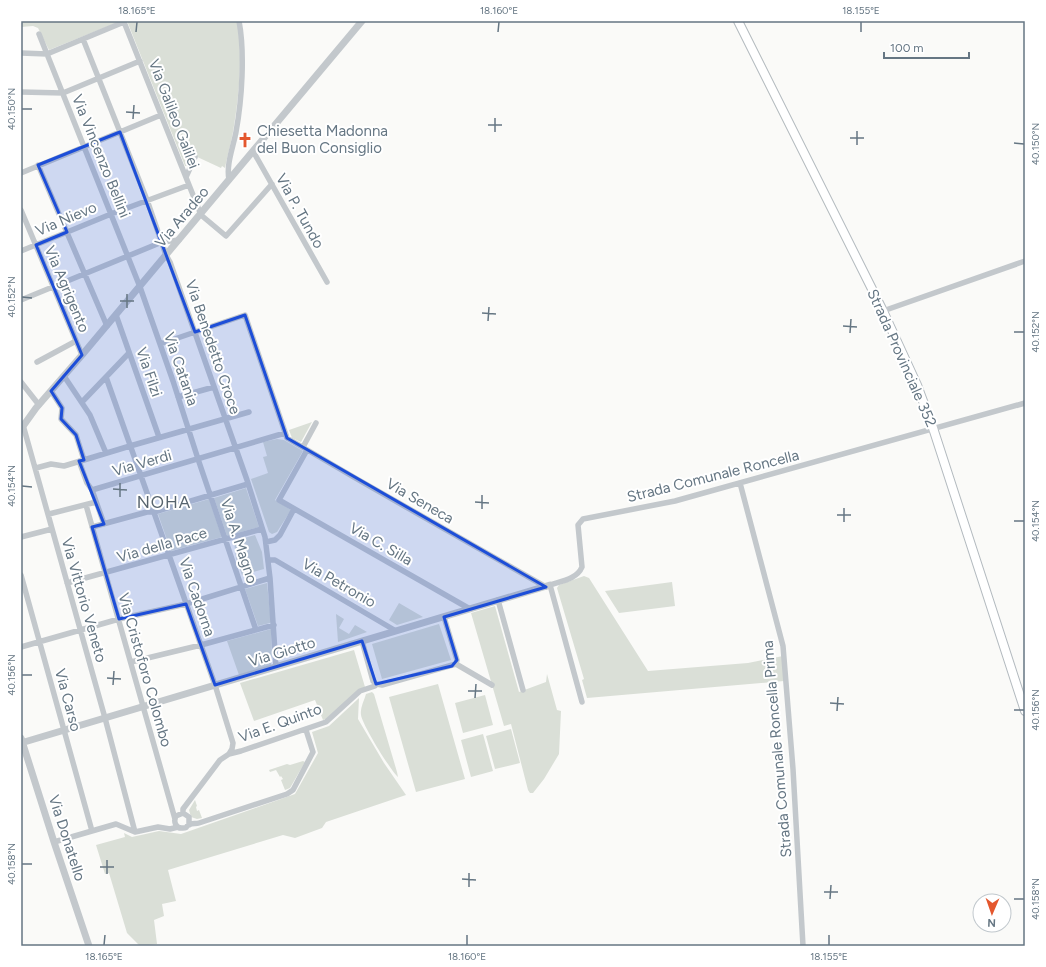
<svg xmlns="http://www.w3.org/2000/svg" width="1046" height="967" viewBox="0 0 1046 967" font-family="Figtree,sans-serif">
  <rect width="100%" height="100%" fill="#fafaf8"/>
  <!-- green -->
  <path fill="#dadfd7" d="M 21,21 L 121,21 L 49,50 L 38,28 L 33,26 L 21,27 Z
    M 127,21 L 237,21 C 243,57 239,96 233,132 C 231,144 227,156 225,168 L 222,166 L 221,168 L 193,155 L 187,166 L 185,166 Z
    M 312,422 L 301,442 L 292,438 L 289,430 Z
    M 277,439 L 284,440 L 303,451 L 275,500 L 291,510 L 277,532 L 272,534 L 269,532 L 251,479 L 268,473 L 263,457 L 267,456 L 263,442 Z
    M 246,488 L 259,527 L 227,536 L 214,498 Z
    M 209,499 L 222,537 L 171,551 L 158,514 Z
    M 255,535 L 262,552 L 264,569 L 242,575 L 236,558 L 234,541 Z
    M 584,576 L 589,578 L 648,671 L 748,663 L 783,656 L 784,681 L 587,698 L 582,680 L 584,679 L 557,588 L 559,585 Z
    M 672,582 L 675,606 L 619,613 L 605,591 Z
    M 267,583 L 271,622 L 270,623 L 258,626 L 245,589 Z
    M 399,603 L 423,617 L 397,625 L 389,620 Z
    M 495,606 L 519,692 L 546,682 L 547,674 L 557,710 L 561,711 L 559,754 L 544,779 L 533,793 L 530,793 L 528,790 L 511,724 L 504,726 L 471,613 Z
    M 336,614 L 344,619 L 339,628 L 349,634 L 355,625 L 367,632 L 338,642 Z
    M 439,624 L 451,660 L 382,679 L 372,644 Z
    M 271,629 L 272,654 L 271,665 L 239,675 L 227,641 Z
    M 354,650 L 365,687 L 326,719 L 323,720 L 315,700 L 254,721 L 240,683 Z
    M 438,684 L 465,779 L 416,792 L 389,697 Z
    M 372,692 L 374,694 L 397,772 L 398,777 C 390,770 362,724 361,715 C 360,708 364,701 366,694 Z
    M 485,695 L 493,725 L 463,733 L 455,703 Z
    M 359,698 L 358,719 L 384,763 L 406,795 L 326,822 L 322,828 L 295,838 L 283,835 L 168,870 L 176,901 L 162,904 L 164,916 L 154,920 L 157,944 L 140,946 L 127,933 L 109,873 L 105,874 L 96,845 L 125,837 L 124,833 L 132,837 L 159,831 L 181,834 L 295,794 L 318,753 L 312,732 L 329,726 Z
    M 511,729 L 520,763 L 495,769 L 486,736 Z
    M 483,734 L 493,771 L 471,777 L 461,740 Z
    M 303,761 L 305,762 L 290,788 L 285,790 L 281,780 L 283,779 L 281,776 L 280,777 L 276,770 L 270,772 L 269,770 L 287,764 L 290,765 Z
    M 195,800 L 197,806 L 196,807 L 197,811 L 199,810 L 202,818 L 197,819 L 191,817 L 189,810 Z"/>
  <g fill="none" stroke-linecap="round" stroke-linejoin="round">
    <!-- secondary casing -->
    <g stroke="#b3babf" stroke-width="10">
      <path id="secondary" d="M 738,21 L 883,311 L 917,385 L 933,428 L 1025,711"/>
    </g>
    <!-- minor -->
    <path stroke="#c3c8cc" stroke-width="5.5" d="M 39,34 L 140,287 L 173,381 L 198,459 L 256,630
      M 83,39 L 147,200 L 166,255 L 170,262 L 247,480 L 265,537 L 270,578 L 276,667
      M 21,53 L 47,54 L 124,22 L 201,215 L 226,236 L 272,184
      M 21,92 L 63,93 L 140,61
      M 253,151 L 327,282
      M 38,165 L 107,326
      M 21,173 L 161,115
      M 186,177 L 195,157
      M 229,180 C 226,164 233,148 236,132 C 242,99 245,53 239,21
      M 21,210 L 82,355
      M 21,251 L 111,214 L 189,185
      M 21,300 L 162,242 L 179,240
      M 883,311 L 1025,261
      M 116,315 L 159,437
      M 160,344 L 245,315 L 287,438 L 357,479 L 546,587
      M 37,362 L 76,341
      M 64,376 L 90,415 L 106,453
      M 106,377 L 215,685 L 233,743 L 232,749 L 229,754 L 220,760 L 183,809 L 183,813
      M 21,382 L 39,405
      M 51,391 L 62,408 L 61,419 L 76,435 L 84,460
      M 178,397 L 214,387
      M 82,402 L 129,353
      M 23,425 L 105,718 L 135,832
      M 303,447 L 316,423
      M 307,450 L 279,500 L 470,609
      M 79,461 L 87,483 L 92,490 L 104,524
      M 36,468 L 51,464 L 64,466 L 130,446 L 249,412
      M 740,483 L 783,646 L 793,769 L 803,946
      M 92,490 L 285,433
      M 86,505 L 175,819
      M 49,514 L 96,502
      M 92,527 L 147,512 L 154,512 L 248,484
      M 21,537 L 52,529
      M 266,542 L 275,540 L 280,535 L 294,509
      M 268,560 L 275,560 L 396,631
      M 21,575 L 92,831
      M 67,583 L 262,529
      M 498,600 L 523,690
      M 362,641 L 373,681 L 376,684
      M 21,647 L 119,619 L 186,604 L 270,578
      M 131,662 L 201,645 L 274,625
      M 456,664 L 492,685
      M 376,684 L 382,685 L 456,664 L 457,660 L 444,617
      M 582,702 L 550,585 C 562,581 577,579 582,567 L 578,525 L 583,519 L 675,501 L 1025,403
      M 229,754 L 241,751 L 326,722 L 360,691 L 375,686 L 376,684
      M 189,825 L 189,817 L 183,813 L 176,816 C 173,822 176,829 183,828 C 189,828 184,827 189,825 C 191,823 196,824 199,823 L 287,794 L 293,790 L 313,752 L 306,730
      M 54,842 L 116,824 L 135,832 L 158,827 L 170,829 L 178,827"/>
    <!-- tertiary -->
    <path stroke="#c3c8cc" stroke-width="7" d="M 21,429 L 36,408 L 82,355 L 362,21
      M 21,738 L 54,842 L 89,946
      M 21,743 L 550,585"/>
    <!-- secondary -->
    <use href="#secondary" stroke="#fff" stroke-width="8"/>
  </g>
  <!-- marked area -->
  <path fill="#1d4ed8" fill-opacity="0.2" stroke="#1d4ed8" stroke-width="3" stroke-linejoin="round" d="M 120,132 L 195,332 L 245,315 L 287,438 L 546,587 L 444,617 L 457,660 L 452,666 L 376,684 L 362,641 L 215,685 L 186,604 L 119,619 L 92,527 L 104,524 L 79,461 L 84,460 L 76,435 L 61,419 L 62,408 L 51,391 L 82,355 L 36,245 L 67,232 L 38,165 Z"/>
  <!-- ticks -->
  <path fill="none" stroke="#657683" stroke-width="1.5" d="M 136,32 L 137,22M 498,32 L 499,22M 861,32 L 861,22M 22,109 L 32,109M 126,112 L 140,113M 133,119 L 134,105M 488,125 L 502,125M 495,132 L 495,118M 850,138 L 864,138M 1014,143 L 1024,144M 857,145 L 857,131M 22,297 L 32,298M 120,301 L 134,301M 127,308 L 127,294M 482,313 L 496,314M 488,321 L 489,307M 843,326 L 857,327M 1014,332 L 1024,332M 850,333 L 851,319M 22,486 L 32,487M 113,489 L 127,490M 120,497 L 120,483M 475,502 L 489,503M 482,509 L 482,495M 837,515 L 851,515M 1014,521 L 1024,521M 844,522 L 844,508M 22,675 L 32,675M 107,678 L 121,679M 113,685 L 114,671M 468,691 L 482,691M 475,698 L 476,684M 830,703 L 844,704M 1014,710 L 1024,710M 837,711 L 838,697M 22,864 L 32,864M 100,867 L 114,867M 107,874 L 107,860M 462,879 L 476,880M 469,887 L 469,873M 824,892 L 838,892M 830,899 L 831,885M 1014,899 L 1024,899M 104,945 L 105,935M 467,945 L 467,935M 829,945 L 829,935"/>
  <!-- icons -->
  <defs>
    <g id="church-bare" transform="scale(1.2)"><path d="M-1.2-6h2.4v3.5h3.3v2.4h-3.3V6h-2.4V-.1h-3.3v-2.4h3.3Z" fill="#e4572e" stroke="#fff" stroke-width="2.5" paint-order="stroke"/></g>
  </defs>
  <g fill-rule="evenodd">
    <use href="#church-bare" x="245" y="140"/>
  </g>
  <g text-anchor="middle" stroke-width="4" stroke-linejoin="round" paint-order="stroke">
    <!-- street labels -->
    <g font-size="15" fill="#657683" stroke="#fff">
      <text transform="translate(174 114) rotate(69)" y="5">Via Galileo Galilei</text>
      <text transform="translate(101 156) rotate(68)" y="5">Via Vincenzo Bellini</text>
      <text transform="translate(300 211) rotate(61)" y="5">Via P. Tundo</text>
      <text transform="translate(182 217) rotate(-50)" y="5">Via Aradeo</text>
      <text transform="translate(66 219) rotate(-23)" y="5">Via Nievo</text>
      <text transform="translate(67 289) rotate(67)" y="5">Via Agrigento</text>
      <text transform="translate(213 347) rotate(71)" y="5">Via Benedetto Croce</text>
      <text transform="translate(902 358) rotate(66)" y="5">Strada Provinciale 352</text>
      <text transform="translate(181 369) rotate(71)" y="5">Via Catania</text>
      <text transform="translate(149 372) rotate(71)" y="5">Via Filzi</text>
      <text transform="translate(142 463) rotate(-16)" y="5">Via Verdi</text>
      <text transform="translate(713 476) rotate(-14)" y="5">Strada Comunale Roncella</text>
      <text transform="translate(420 501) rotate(30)" y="5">Via Seneca</text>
      <text transform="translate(239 541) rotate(72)" y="5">Via A. Magno</text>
      <text transform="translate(381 544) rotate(30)" y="5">Via C. Silla</text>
      <text transform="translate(162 545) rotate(-16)" y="5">Via della Pace</text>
      <text transform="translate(339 583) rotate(30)" y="5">Via Petronio</text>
      <text transform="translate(197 597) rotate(71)" y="5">Via Cadorna</text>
      <text transform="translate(84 600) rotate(74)" y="5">Via Vittorio Veneto</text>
      <text transform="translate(282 652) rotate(-17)" y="5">Via Giotto</text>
      <text transform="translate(145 670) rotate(74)" y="5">Via Cristoforo Colombo</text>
      <text transform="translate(68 700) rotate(75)" y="5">Via Carso</text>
      <text transform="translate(280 723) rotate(-20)" y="5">Via E. Quinto</text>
      <text transform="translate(777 749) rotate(-95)" y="5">Strada Comunale Roncella Prima</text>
      <text transform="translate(67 838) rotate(72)" y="5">Via Donatello</text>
    </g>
    <!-- poi labels -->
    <g font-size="15" fill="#657683" stroke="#fff" text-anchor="start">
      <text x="257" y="136">Chiesetta Madonna<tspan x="257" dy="17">del Buon Consiglio</tspan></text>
    </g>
    <!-- quarter labels -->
    <g font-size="17" letter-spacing="1" fill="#57646e" stroke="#fff">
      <text x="164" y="508">NOHA</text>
    </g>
  </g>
  <!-- border -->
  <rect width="1046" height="967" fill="none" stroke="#ffffff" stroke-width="44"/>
  <!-- north arrow -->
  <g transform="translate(992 913) rotate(182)"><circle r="19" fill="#ffffff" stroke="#c1c8cd"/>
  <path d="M0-3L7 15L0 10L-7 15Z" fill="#e4572e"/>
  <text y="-6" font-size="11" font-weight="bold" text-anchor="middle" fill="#657683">N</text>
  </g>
  <!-- scale -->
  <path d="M884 52v6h85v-6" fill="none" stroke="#657683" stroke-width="2"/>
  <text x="890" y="52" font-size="12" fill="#657683" stroke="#ffffff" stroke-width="3" paint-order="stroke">100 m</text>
  <rect x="22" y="22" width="1002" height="923" fill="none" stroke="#657683" stroke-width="1.5"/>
  <g font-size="10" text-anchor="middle" fill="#657683">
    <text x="137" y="14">18.165°E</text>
    <text x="499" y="14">18.160°E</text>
    <text x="861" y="14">18.155°E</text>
    <text transform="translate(11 109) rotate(-90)" y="4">40.150°N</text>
    <text transform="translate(1035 144) rotate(-90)" y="4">40.150°N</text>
    <text transform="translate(11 297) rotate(-90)" y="4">40.152°N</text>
    <text transform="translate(1035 332) rotate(-90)" y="4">40.152°N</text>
    <text transform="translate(11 486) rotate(-90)" y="4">40.154°N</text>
    <text transform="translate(1035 521) rotate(-90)" y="4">40.154°N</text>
    <text transform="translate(11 675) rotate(-90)" y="4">40.156°N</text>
    <text transform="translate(1035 710) rotate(-90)" y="4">40.156°N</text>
    <text transform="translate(11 864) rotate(-90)" y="4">40.158°N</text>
    <text transform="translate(1035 899) rotate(-90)" y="4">40.158°N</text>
    <text x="104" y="960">18.165°E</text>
    <text x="467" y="960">18.160°E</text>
    <text x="829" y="960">18.155°E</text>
  </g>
</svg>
